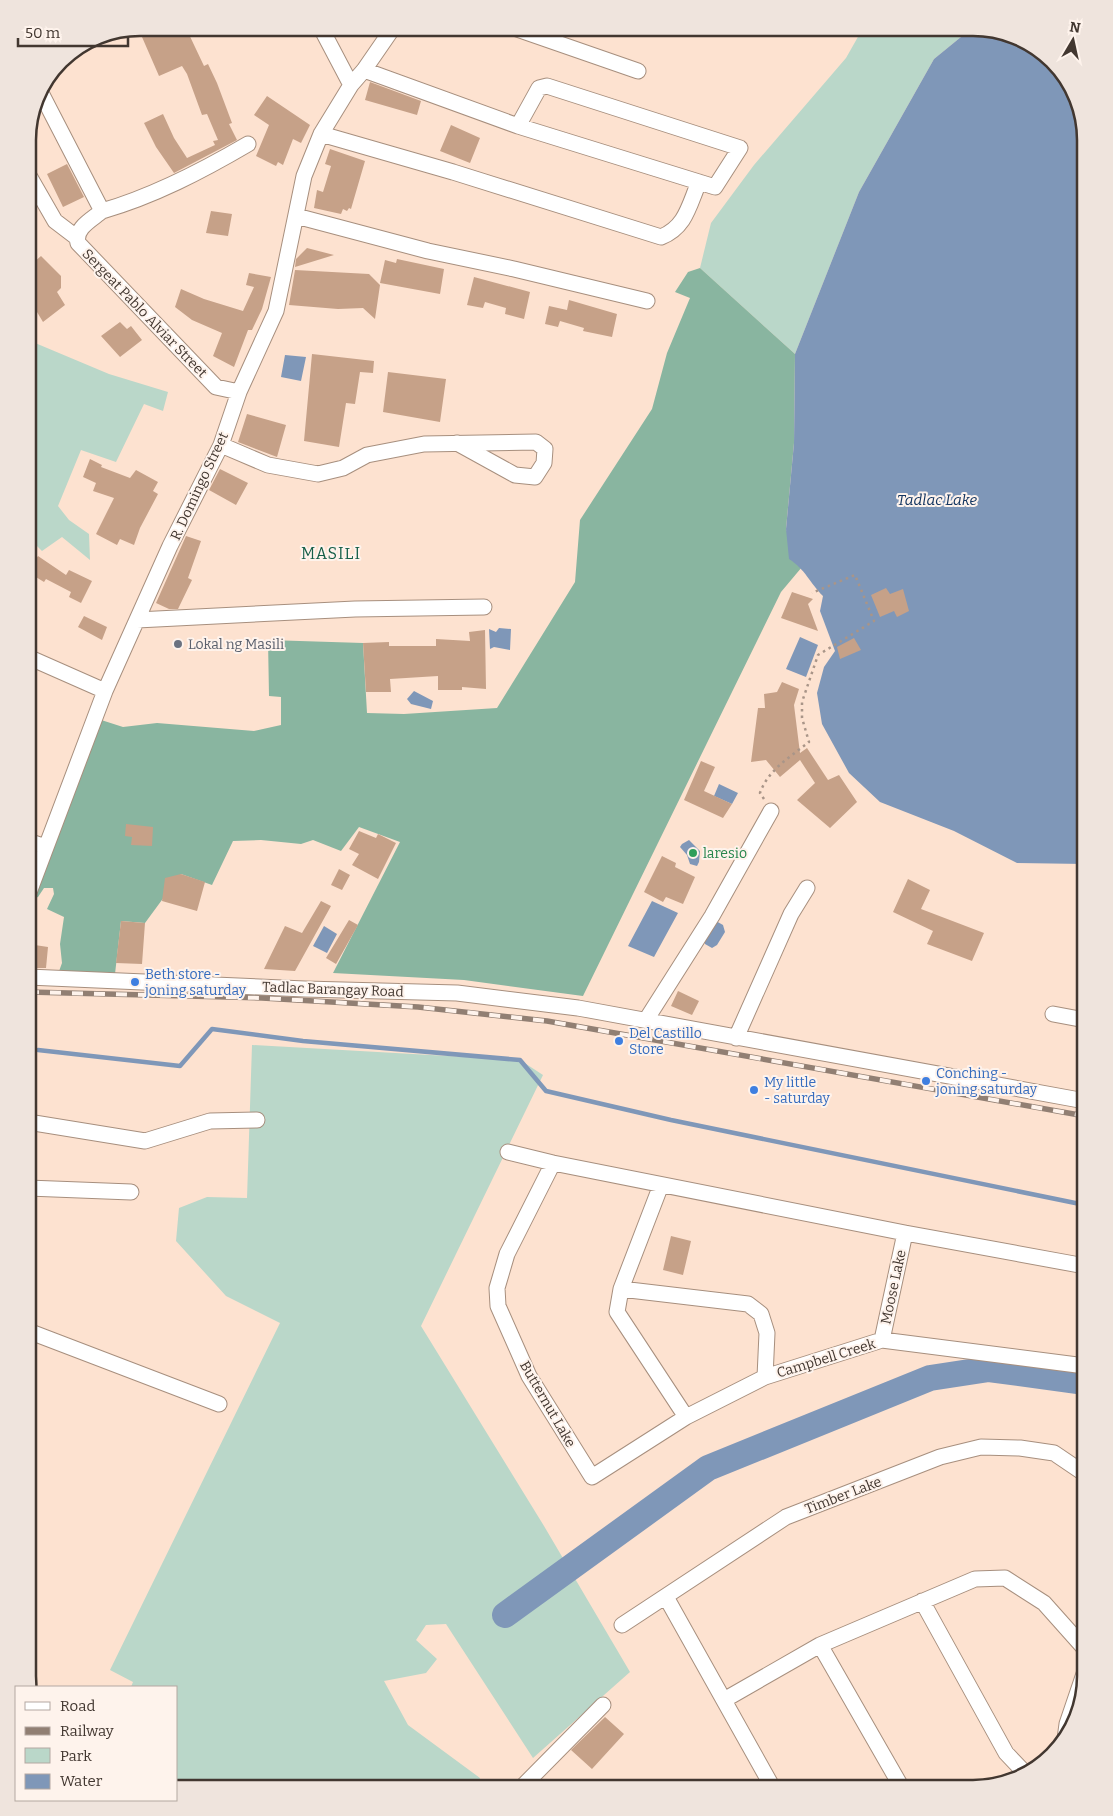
<svg xmlns="http://www.w3.org/2000/svg" width="1113" height="1816" viewBox="0 0 1113 1816" font-family="Bitter,serif">
  <rect width="100%" height="100%" fill="#fde2d0"/>
  <!-- green -->
  <path fill="#bad7c9" d="M 863,28 L 972,28 L 934,59 L 859,192 L 795,354 L 700,268 L 711,223 L 754,165 L 846,58 Z
    M 28,340 L 109,374 L 168,392 L 163,411 L 144,404 L 116,462 L 81,450 L 58,506 L 69,520 L 89,534 L 90,560 L 62,537 L 42,551 L 28,537 Z
    M 252,1045 L 520,1060 L 543,1075 L 421,1326 L 544,1526 L 630,1672 L 533,1758 L 446,1624 L 426,1625 L 416,1640 L 437,1659 L 426,1673 L 384,1681 L 408,1725 L 480,1778 L 478,1788 L 182,1788 L 176,1786 L 176,1687 L 131,1687 L 133,1682 L 110,1670 L 280,1323 L 226,1296 L 176,1241 L 179,1208 L 207,1197 L 247,1198 Z"/>
  <!-- forest -->
  <path fill="#89b5a0" d="M 700,268 L 795,354 L 794,443 L 786,529 L 802,567 L 781,592 L 583,996 L 464,980 L 333,973 L 400,842 L 359,827 L 341,851 L 313,840 L 301,844 L 261,840 L 233,841 L 212,885 L 181,874 L 145,923 L 121,921 L 115,974 L 58,974 L 62,963 L 60,944 L 64,917 L 47,909 L 54,894 L 53,888 L 44,888 L 38,897 L 28,901 L 95,718 L 123,727 L 157,723 L 254,731 L 281,725 L 281,697 L 269,696 L 268,640 L 363,643 L 367,713 L 404,714 L 497,708 L 575,582 L 580,520 L 652,409 L 667,353 L 690,298 L 675,292 L 688,272 Z"/>
  <!-- water -->
  <path fill="#7f97b8" d="M 972,28 L 980,28 L 1035,46 L 1074,90 L 1085,140 L 1085,864 L 1017,863 L 954,831 L 880,802 L 849,773 L 822,724 L 817,693 L 824,667 L 835,651 L 820,611 L 823,596 C 809,582 806,570 789,559 L 786,529 L 794,443 L 795,354 L 859,192 L 934,59 Z
    M 285,355 L 306,357 L 301,381 L 281,377 Z
    M 499,628 L 511,629 L 510,650 L 494,647 L 490,649 L 489,629 L 496,632 Z
    M 800,637 L 818,645 L 806,677 L 786,669 Z
    M 414,691 L 433,701 L 431,709 L 411,704 L 407,699 Z
    M 719,784 L 738,793 L 732,804 L 714,796 Z
    M 689,840 L 700,851 L 699,862 L 697,866 L 690,864 L 687,855 L 680,847 L 682,844 Z
    M 652,901 L 678,913 L 654,957 L 628,946 Z
    M 716,921 L 723,925 L 725,932 L 717,945 L 712,948 L 705,944 L 703,938 Z
    M 324,926 L 337,934 L 327,953 L 313,946 Z"/>
  <g fill="none" stroke-linecap="round" stroke-linejoin="round">
    <!-- stream -->
    <path stroke="#7f97b8" stroke-width="4.5" d="M 38,1050 L 180,1066 L 212,1029 L 303,1041 L 520,1060 L 546,1091 L 671,1120 L 1085,1205"/>
    <!-- river -->
    <path stroke="#7f97b8" stroke-width="26" d="M 505,1615 L 708,1468 L 930,1378 L 989,1369 L 1085,1382"/>
  </g>
  <!-- building -->
  <path fill="#c6a188" d="M 159,28 L 186,28 L 204,66 L 208,64 L 217,83 L 232,123 L 229,124 L 237,140 L 174,173 L 156,147 L 144,123 L 163,114 L 174,138 L 187,158 L 215,145 L 213,141 L 218,140 L 207,114 L 202,115 L 187,74 L 182,66 L 159,76 L 142,37 L 160,30 Z
    M 370,82 L 421,101 L 417,115 L 365,100 Z
    M 267,96 L 310,125 L 301,143 L 293,139 L 283,165 L 278,162 L 276,166 L 256,156 L 269,125 L 254,115 Z
    M 451,125 L 480,138 L 470,163 L 440,151 Z
    M 330,149 L 365,161 L 351,209 L 349,208 L 347,211 L 343,209 L 341,214 L 314,208 L 317,190 L 323,192 L 331,166 L 325,164 Z
    M 67,164 L 84,197 L 63,207 L 47,174 Z
    M 211,211 L 232,214 L 228,236 L 206,233 Z
    M 307,248 L 334,255 L 295,267 L 296,259 Z
    M 41,256 L 61,276 L 61,288 L 57,292 L 65,305 L 43,322 L 34,307 L 28,313 L 28,261 L 33,263 Z
    M 397,259 L 444,269 L 440,294 L 380,283 L 385,260 L 396,263 Z
    M 295,270 L 369,274 L 380,285 L 375,319 L 363,308 L 338,309 L 289,305 Z
    M 249,273 L 271,277 L 262,309 L 252,330 L 248,330 L 234,367 L 213,356 L 222,333 L 192,320 L 175,307 L 181,289 L 204,299 L 243,311 L 254,287 L 246,285 Z
    M 474,277 L 530,292 L 524,319 L 505,314 L 506,308 L 485,302 L 483,308 L 467,305 Z
    M 569,300 L 617,314 L 612,337 L 583,331 L 584,328 L 560,321 L 558,327 L 545,324 L 549,306 L 567,310 Z
    M 120,322 L 127,329 L 131,326 L 142,340 L 120,357 L 101,336 Z
    M 312,354 L 374,361 L 373,373 L 360,372 L 355,404 L 346,403 L 339,447 L 304,441 Z
    M 388,372 L 446,379 L 440,422 L 383,412 Z
    M 247,414 L 286,425 L 277,457 L 238,442 Z
    M 90,459 L 102,465 L 101,467 L 130,478 L 136,470 L 158,482 L 153,491 L 158,494 L 140,528 L 134,545 L 120,539 L 117,545 L 96,534 L 114,498 L 93,491 L 96,483 L 83,477 Z
    M 220,469 L 248,483 L 236,505 L 209,490 Z
    M 186,536 L 201,541 L 188,578 L 192,580 L 178,609 L 169,609 L 156,603 Z
    M 38,556 L 66,575 L 69,570 L 92,581 L 81,603 L 69,597 L 71,592 L 46,579 L 44,582 L 31,574 L 35,568 L 31,566 Z
    M 886,588 L 890,594 L 903,589 L 909,611 L 897,617 L 894,611 L 880,617 L 871,595 Z
    M 792,592 L 813,599 L 808,604 L 818,631 L 781,618 Z
    M 84,616 L 107,627 L 102,640 L 78,627 Z
    M 485,630 L 486,689 L 462,687 L 462,690 L 438,690 L 438,676 L 390,679 L 391,692 L 366,692 L 363,643 L 389,642 L 389,646 L 436,646 L 436,639 L 470,641 L 469,632 Z
    M 854,638 L 861,650 L 840,659 L 837,647 Z
    M 782,682 L 799,689 L 794,705 L 800,753 L 807,748 L 828,780 L 839,775 L 857,802 L 830,828 L 797,800 L 815,783 L 800,760 L 780,777 L 766,760 L 751,762 L 758,708 L 765,708 L 764,694 L 777,692 Z
    M 701,761 L 715,767 L 704,791 L 732,804 L 723,818 L 684,800 Z
    M 126,824 L 153,827 L 152,846 L 131,845 L 132,837 L 125,836 Z
    M 359,831 L 376,838 L 378,834 L 396,843 L 378,879 L 352,865 L 359,854 L 349,849 Z
    M 662,856 L 676,863 L 675,867 L 695,877 L 683,904 L 666,897 L 663,902 L 644,892 Z
    M 339,869 L 350,875 L 342,890 L 331,885 Z
    M 181,874 L 205,882 L 197,911 L 162,901 L 165,878 Z
    M 908,879 L 930,890 L 921,909 L 984,933 L 972,961 L 927,944 L 933,931 L 893,912 Z
    M 321,901 L 331,906 L 295,971 L 264,969 L 285,926 L 302,933 Z
    M 349,920 L 358,925 L 336,964 L 326,958 Z
    M 121,921 L 145,923 L 142,964 L 116,963 Z
    M 28,944 L 48,947 L 46,968 L 28,968 Z
    M 678,991 L 699,1001 L 692,1015 L 671,1006 Z
    M 671,1236 L 691,1241 L 683,1275 L 663,1270 Z
    M 605,1717 L 624,1734 L 592,1769 L 571,1750 Z"/>
  <g fill="none" stroke-linecap="round" stroke-linejoin="round">
    <!-- minor casing -->
    <g stroke="#a78f7e" stroke-width="17">
      <path id="minor" d="M 321,28 L 351,85
        M 514,28 L 638,71
        M 364,70 L 518,126 L 715,187 L 740,148 L 547,86 L 539,88 L 518,126
        M 40,91 L 102,211 C 93,219 74,228 78,243 L 216,387 L 239,392
        M 321,134 L 453,172 L 661,237 C 686,227 689,205 699,182
        M 28,174 L 55,221 L 76,237
        M 102,211 C 154,196 202,171 248,144
        M 296,216 L 428,251 L 514,269 L 647,301
        M 221,445 L 268,465 L 318,474 L 343,468 L 367,455 L 424,444 L 536,442 L 545,449 L 544,463 L 535,477 L 515,475 L 457,443
        M 137,620 L 355,609 L 484,607
        M 28,657 L 105,691
        M 28,841 L 46,847
        M 28,895 L 105,691 L 170,546 L 221,445 L 239,392 L 276,311 L 304,176 L 321,134 L 351,85 L 364,70 L 393,28
        M 28,977 L 305,989 L 457,993 L 578,1008 L 1085,1101
        M 1053,1014 L 1085,1020
        M 646,1020 L 712,916 L 771,811
        M 736,1038 L 791,914 L 807,888
        M 28,1122 L 145,1141 L 210,1121 L 257,1120
        M 508,1152 L 553,1163 L 905,1233 L 1085,1266
        M 553,1163 L 507,1254 L 497,1288 L 498,1306 L 529,1376 L 592,1477 L 686,1417 L 765,1377 L 882,1340 L 1085,1366
        M 661,1185 L 621,1289 L 617,1312 L 686,1417
        M 28,1188 L 131,1192
        M 621,1289 L 748,1304 L 761,1314 L 767,1333 L 765,1377
        M 28,1331 L 219,1404
        M 882,1340 L 905,1233
        M 666,1597 L 773,1788
        M 922,1601 L 1006,1753 L 1026,1774
        M 622,1625 L 786,1517 L 940,1457 L 981,1447 L 1020,1448 L 1054,1453 L 1085,1474
        M 820,1645 L 902,1788
        M 724,1700 L 820,1645 L 975,1579 L 1005,1578 L 1044,1603 L 1085,1649
        M 1065,1739 L 1067,1724 L 1085,1671
        M 521,1788 L 603,1705"/>
    </g>
    <!-- path -->
    <path stroke="#a99588" stroke-width="2.5" stroke-dasharray="2.5 4" stroke-linecap="butt" d="M 764,799 L 760,793 C 768,770 790,757 809,742 L 802,718 L 802,702 L 818,655 L 874,621 L 855,575 L 812,593"/>
    <!-- minor -->
    <use href="#minor" stroke="#fff" stroke-width="15"/>
    <!-- rail casing -->
    <g stroke="#917f73" stroke-width="5.5">
      <path id="rail" d="M 28,992 L 262,998 L 418,1007 L 547,1021 L 1085,1116"/>
    </g>
    <!-- rail -->
    <use href="#rail" stroke="#fef3ec" stroke-width="4" stroke-dasharray="11" stroke-linecap="butt"/>
  </g>
  <!-- markers -->
  <circle fill="#6b7280" stroke="#fef3ec" stroke-width="2" cx="178" cy="644" r="5"/>
  <circle fill="#2e9e5b" stroke="#fef3ec" stroke-width="2" cx="693" cy="853" r="5"/>
  <g fill="#3f7fe0" stroke="#fef3ec" stroke-width="2">
    <circle cx="135" cy="982" r="5"/>
    <circle cx="619" cy="1041" r="5"/>
    <circle cx="926" cy="1081" r="5"/>
    <circle cx="754" cy="1090" r="5"/>
  </g>
  <g text-anchor="middle" stroke-width="4" stroke-linejoin="round" paint-order="stroke">
    <!-- street labels -->
    <g font-size="14" fill="#423730" stroke="#fef3ec">
      <text transform="translate(145 313) rotate(46)" y="5">Sergeat Pablo Alviar Street</text>
      <text transform="translate(199 486) rotate(-65)" y="5">R. Domingo Street</text>
      <text transform="translate(333 989) rotate(2)" y="5">Tadlac Barangay Road</text>
      <text transform="translate(893 1287) rotate(-78)" y="5">Moose Lake</text>
      <text transform="translate(826 1358) rotate(-17)" y="5">Campbell Creek</text>
      <text transform="translate(548 1404) rotate(60)" y="5">Butternut Lake</text>
      <text transform="translate(843 1495) rotate(-21)" y="5">Timber Lake</text>
    </g>
    <!-- worship labels -->
    <g font-size="14" fill="#5b616d" stroke="#fef3ec" text-anchor="start">
      <text x="188" y="649">Lokal ng Masili</text>
    </g>
    <!-- leisure labels -->
    <g font-size="14" fill="#27864d" stroke="#fef3ec" text-anchor="start">
      <text x="703" y="858">laresio</text>
    </g>
    <!-- shop labels -->
    <g font-size="14" fill="#366cbe" stroke="#fef3ec" text-anchor="start">
      <text x="145" y="979">Beth store -<tspan x="145" dy="16">joning saturday</tspan></text>
      <text x="629" y="1038">Del Castillo<tspan x="629" dy="16">Store</tspan></text>
      <text x="936" y="1078">Conching -<tspan x="936" dy="16">joning saturday</tspan></text>
      <text x="764" y="1087">My little<tspan x="764" dy="16">- saturday</tspan></text>
    </g>
    <!-- water labels -->
    <g font-size="15" font-style="italic" fill="#133560" stroke="#fef3ec">
      <text x="937" y="505">Tadlac Lake</text>
    </g>
    <!-- quarter labels -->
    <g font-size="16" letter-spacing="1" fill="#145e47" stroke="#fef3ec">
      <text x="331" y="559">MASILI</text>
    </g>
  </g>
  <!-- crop -->
  <path d="M0 0H1113V1816H0ZM140 36H973A104 104 0 0 1 1077 140V1676A104 104 0 0 1 973 1780H140A104 104 0 0 1 36 1676V140A104 104 0 0 1 140 36Z" fill="#efe4dd" fill-rule="evenodd"/>
  <path fill="none" stroke="#423730" stroke-width="2.5" d="M140 36H973A104 104 0 0 1 1077 140V1676A104 104 0 0 1 973 1780H140A104 104 0 0 1 36 1676V140A104 104 0 0 1 140 36Z"/>
  <!-- legend -->
  <rect x="15" y="1686" width="162" height="115" fill="#fef3ec" stroke="#b3a8a1"/>
  <rect x="25" y="1702" width="25" height="8" fill="#ffffff" stroke="#b3a8a1"/>
  <text x="60" y="1711" font-size="15" fill="#423730">Road</text>
  <rect x="25" y="1727" width="25" height="8" fill="#917f73" stroke="#b3a8a1"/>
  <text x="60" y="1736" font-size="15" fill="#423730">Railway</text>
  <rect x="25" y="1748" width="25" height="15" fill="#bad7c9" stroke="#b3a8a1"/>
  <text x="60" y="1761" font-size="15" fill="#423730">Park</text>
  <rect x="25" y="1774" width="25" height="15" fill="#7f97b8" stroke="#b3a8a1"/>
  <text x="60" y="1786" font-size="15" fill="#423730">Water</text>
  <!-- north arrow -->
  <g transform="translate(1073 40) rotate(9)" stroke="#fef3ec" stroke-width="4" paint-order="stroke">
  <path d="M0-4L9 19L0 12L-9 19Z" fill="#423730"/>
  <text y="-8" font-size="14" font-weight="bold" text-anchor="middle" fill="#423730">N</text>
  </g>
  <!-- scale -->
  <path d="M18 38v8h110v-8" fill="none" stroke="#423730" stroke-width="2.5"/>
  <text x="25" y="38" font-size="15" fill="#423730" stroke="#fef3ec" stroke-width="4" paint-order="stroke">50 m</text>
</svg>
